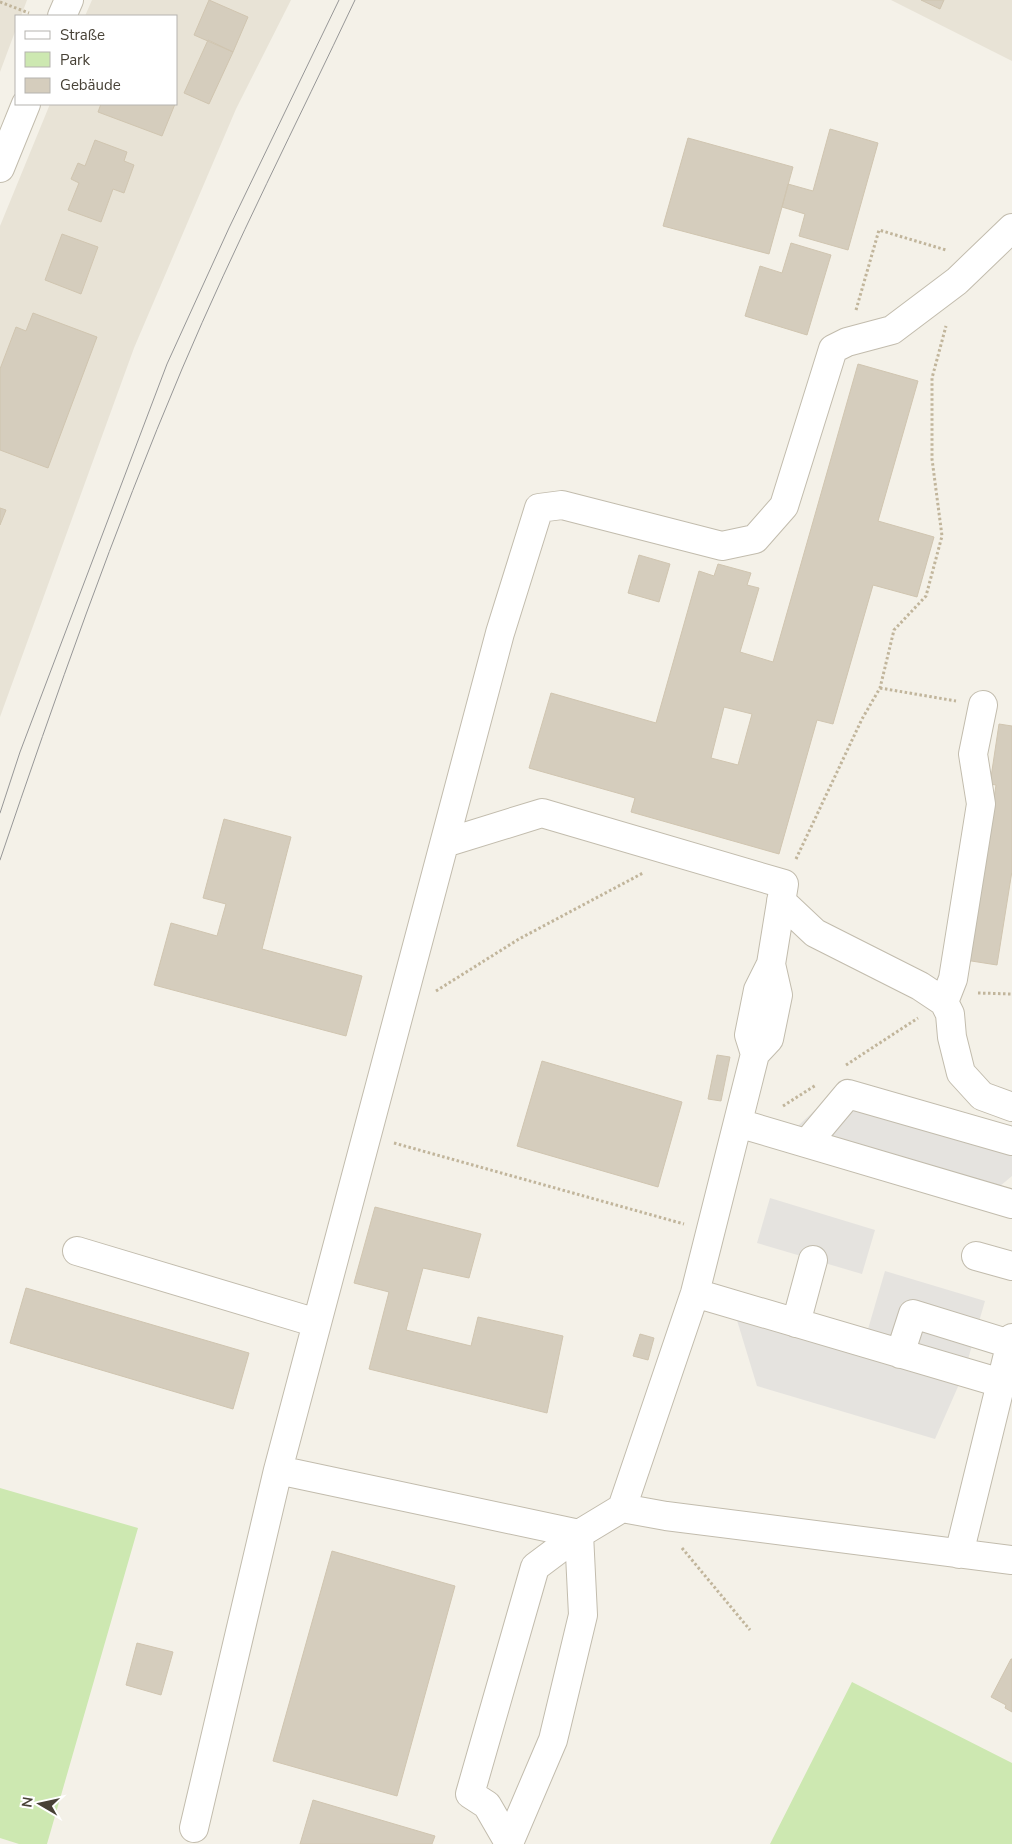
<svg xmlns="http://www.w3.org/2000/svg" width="1012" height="1844" viewBox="0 0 1012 1844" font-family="'Nunito Sans',sans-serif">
  <rect width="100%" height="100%" fill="#f4f1e8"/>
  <!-- residential -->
  <path fill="#e8e3d6" d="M 0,0 L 27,0 L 21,16 L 16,16 L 16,29 L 0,72 Z
    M 92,0 L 291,0 L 236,109 L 134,348 L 0,717 L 0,226 L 50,104 L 176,104 L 176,16 L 85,16 Z
    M 891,0 L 1012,0 L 1012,61 Z"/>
  <!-- green -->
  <path fill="#cde8b1" d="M 0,1488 L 138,1528 L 47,1844 L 19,1844 L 0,1838 Z
    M 852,1682 L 1012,1763 L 1012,1844 L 770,1844 Z"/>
  <!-- parking -->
  <path fill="#e5e3df" d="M 842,1085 L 1012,1134 L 1012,1176 L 987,1197 L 786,1137 Z
    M 770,1198 L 875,1230 L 862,1274 L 757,1243 Z
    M 885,1271 L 985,1301 L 964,1373 L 935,1439 L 757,1386 L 736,1317 L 866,1336 Z"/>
  <!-- building -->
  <path fill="#d5cdbd" stroke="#d0c5b0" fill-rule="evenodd" d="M 209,0 L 248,17 L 233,52 L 194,35 Z
    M 921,0 L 944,0 L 940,9 Z
    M 208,40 L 233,52 L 209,104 L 184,93 Z
    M 101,104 L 175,104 L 162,136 L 98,112 Z
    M 830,129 L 878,143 L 848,250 L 799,236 L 805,214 L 782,207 L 788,184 L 813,191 Z
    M 688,138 L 793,167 L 769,254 L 663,226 Z
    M 95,140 L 127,152 L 124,161 L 134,165 L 124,193 L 113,189 L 101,222 L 68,210 L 79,183 L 71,179 L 78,163 L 85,166 Z
    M 62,234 L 98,247 L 81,294 L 45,280 Z
    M 791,243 L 831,255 L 807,335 L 745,316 L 760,266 L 782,273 Z
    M 33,313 L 97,337 L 48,468 L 0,450 L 0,369 L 16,327 L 26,331 Z
    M 858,364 L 918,381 L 878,521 L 934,537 L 917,597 L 873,585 L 833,724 L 817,720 L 779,854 L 631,812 L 635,798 L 529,768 L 551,693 L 656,723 L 699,571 L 714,576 L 718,564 L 751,573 L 747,585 L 759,588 L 740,652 L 773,662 ZM 724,707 L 752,714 L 738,765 L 711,758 Z
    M 0,508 L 6,510 L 0,525 Z
    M 639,555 L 670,564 L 659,602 L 628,593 Z
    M 999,724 L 1012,726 L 1012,871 L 997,965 L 965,960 L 979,898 L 996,785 L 990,784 Z
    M 224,819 L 291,837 L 262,949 L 362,976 L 346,1036 L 154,985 L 171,923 L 217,936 L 226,904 L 203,898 Z
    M 717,1055 L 730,1057 L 721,1101 L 708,1099 Z
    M 542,1061 L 682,1102 L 658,1187 L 517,1146 Z
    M 375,1207 L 481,1234 L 469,1278 L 423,1268 L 406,1330 L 471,1346 L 478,1317 L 563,1336 L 547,1413 L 369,1369 L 389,1292 L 354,1283 Z
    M 26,1288 L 249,1353 L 233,1409 L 10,1343 Z
    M 640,1334 L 654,1338 L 648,1360 L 633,1356 Z
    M 332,1551 L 455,1586 L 397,1796 L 273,1761 Z
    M 137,1643 L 173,1652 L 161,1695 L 126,1685 Z
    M 1011,1659 L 1012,1659 L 1012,1712 L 1005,1708 L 1006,1705 L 991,1697 Z
    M 313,1800 L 435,1836 L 432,1844 L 300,1844 Z"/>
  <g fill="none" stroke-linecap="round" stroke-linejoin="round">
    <!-- minor casing -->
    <g stroke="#c2bcad" stroke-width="30">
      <path id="minor" d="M 62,16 L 69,0
        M 0,168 L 26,104
        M 983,705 L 973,754 L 981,804 L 953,979 L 944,1002 L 950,1014 L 952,1037 L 961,1073 L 982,1096 L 1012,1107
        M 445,843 L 542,813 L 784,884 L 771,964 L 758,990 L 749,1035 L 755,1054
        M 781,901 L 815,933 L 920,986 L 944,1002
        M 738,1123 L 1012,1204
        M 807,1143 L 848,1094 L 1012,1141
        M 77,1251 L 317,1323
        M 976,1256 L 1012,1266
        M 695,1293 L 1001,1383
        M 796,1323 L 813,1260
        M 900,1354 L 913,1314 L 1010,1344
        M 278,1470 L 579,1534 L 622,1508 L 666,1516 L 1012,1560
        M 622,1508 L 695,1293 L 755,1054 L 769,1039 L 778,995 L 771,964
        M 959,1554 L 1012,1338
        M 194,1828 L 278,1470 L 500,633 L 539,508 L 562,505 L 722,546 L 755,539 L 784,506 L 833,349 L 847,342 L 892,330 L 957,281 L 1012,228
        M 508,1844 L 509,1843 L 553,1740 L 583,1615 L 579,1534 L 535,1567 L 470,1794 L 487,1805 L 509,1843"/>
    </g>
    <!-- path -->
    <path stroke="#c1b59b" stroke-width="3" stroke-dasharray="2.5 2.5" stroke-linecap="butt" d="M 0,2 L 29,13
      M 856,310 L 879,230 L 946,250
      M 880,688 L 956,701
      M 796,859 L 862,719 L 880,688 L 894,630 L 926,596 L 942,536 L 932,459 L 932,378 L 946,326
      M 436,991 L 519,939 L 643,873
      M 978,993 L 1012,994
      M 846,1065 L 918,1018
      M 783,1106 L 816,1085
      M 394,1143 L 684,1224
      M 682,1548 L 750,1630"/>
    <!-- minor -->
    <use href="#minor" stroke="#fff" stroke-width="28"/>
    <!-- tram -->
    <path stroke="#979797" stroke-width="1" d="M 0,813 L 20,752 L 167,364 L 229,228 L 339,0
      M 0,860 C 56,695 114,530 182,369 C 235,244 297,123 355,0"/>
  </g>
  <!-- legend -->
  <rect x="15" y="15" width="162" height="90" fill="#ffffff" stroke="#b5b3af"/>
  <rect x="25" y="31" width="25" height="8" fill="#ffffff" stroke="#b5b3af"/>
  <text x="60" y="40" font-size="15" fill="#474136">Straße</text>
  <rect x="25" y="52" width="25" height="15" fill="#cde8b1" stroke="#b5b3af"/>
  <text x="60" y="65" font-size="15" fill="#474136">Park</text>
  <rect x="25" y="78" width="25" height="15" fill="#d5cdbd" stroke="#b5b3af"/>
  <text x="60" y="90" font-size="15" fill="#474136">Gebäude</text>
  <!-- north arrow -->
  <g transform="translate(40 1804) rotate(279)" stroke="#ffffff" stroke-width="4" paint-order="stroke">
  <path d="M0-4L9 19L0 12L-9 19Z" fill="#474136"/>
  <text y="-8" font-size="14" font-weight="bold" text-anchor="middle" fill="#474136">N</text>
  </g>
</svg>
